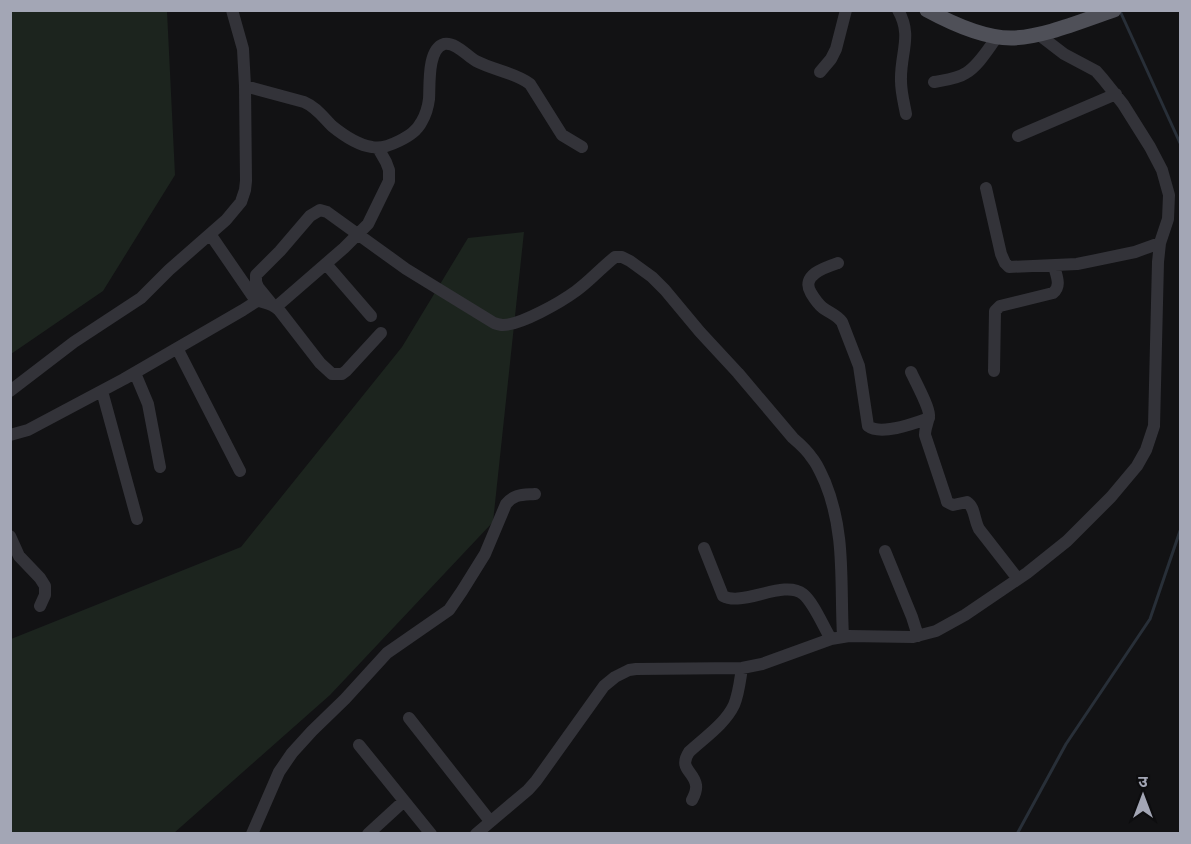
<svg xmlns="http://www.w3.org/2000/svg" width="1191" height="844" viewBox="0 0 1191 844" font-family="'Archivo Narrow','Noto Sans Devanagari',sans-serif">
  <rect width="100%" height="100%" fill="#121214"/>
  <!-- green -->
  <path fill="#1c241e" d="M 11,10 L 167,11 L 175,175 L 103,291 L 11,354 Z
    M 524,232 L 493,522 L 330,695 L 174,833 L 11,834 L 11,639 L 241,547 L 402,347 L 468,238 Z"/>
  <g fill="none" stroke-linecap="round" stroke-linejoin="round">
    <!-- stream -->
    <path stroke="#282f38" stroke-width="3" d="M 1120,11 L 1180,143
      M 1017,834 L 1066,744 L 1150,619 L 1180,531"/>
    <!-- minor -->
    <path stroke="#333339" stroke-width="12" d="M 898,10 C 913,36 900,53 901,81 C 901,92 904,103 906,114
      M 820,72 L 831,59 L 836,49 L 846,10
      M 934,82 C 944,80 957,79 966,73 C 979,65 988,49 997,37
      M 245,86 L 304,102 C 316,107 323,117 332,126 C 343,135 358,145 372,147 C 381,149 391,145 399,141 C 409,136 417,131 422,121 C 426,114 428,107 429,99 C 430,86 427,49 444,44 C 456,42 467,56 476,61 C 493,70 516,73 530,84 L 562,135 L 582,147
      M 1018,136 L 1116,94
      M 986,188 L 1001,254 L 1005,263 L 1009,267 L 1077,264 L 1135,252 L 1160,243
      M 210,234 L 254,298 C 263,305 268,300 279,310 L 320,363 L 332,374 L 342,374 L 346,371 L 381,333
      M 838,263 C 826,267 800,275 811,293 C 814,298 818,304 823,308 C 830,313 837,315 842,322 L 859,366 L 868,426 C 881,436 915,423 929,418
      M 326,264 L 371,316
      M 271,303 L 258,287 L 256,282 L 256,275 L 280,251 L 310,216 L 320,210 L 327,212 L 406,269 L 494,323 C 497,324 500,325 503,325 C 521,325 561,302 576,291 C 590,281 601,268 615,257 L 622,257 L 630,261 L 652,277 L 665,290 L 700,332 L 738,373 L 793,438 C 800,444 807,450 812,458 C 818,465 821,474 825,482 C 846,533 840,583 843,636
      M 276,307 L 344,248 L 368,224 L 389,181 L 389,170 L 386,162 L 378,148
      M 177,348 L 240,471
      M 994,371 L 995,311 L 1000,306 L 1053,293 C 1062,286 1056,275 1054,266
      M 911,372 C 915,381 930,408 929,416 C 928,423 925,428 925,435 L 946,498 L 947,502 L 953,505 L 967,502 C 975,507 974,520 979,529 L 1018,579
      M 135,373 L 148,404 L 160,467
      M 10,391 L 74,342 L 141,298 L 169,270 L 226,220 L 241,202 L 245,190 L 246,181 L 245,86 L 243,49 L 232,10
      M 102,391 L 137,519
      M 10,435 L 28,430 L 124,379 L 243,310 L 257,301
      M 10,536 L 19,556 L 40,578 L 45,586 L 45,595 L 40,606
      M 704,548 L 723,596 C 743,607 784,579 803,594 C 814,603 823,626 831,639
      M 885,551 L 912,617 L 918,636
      M 409,718 L 490,821
      M 359,745 L 431,834
      M 692,800 C 694,796 697,791 696,785 C 694,771 678,769 689,752 C 704,738 725,724 734,705 C 739,693 740,680 742,668
      M 252,834 L 279,772 L 292,753 L 312,731 L 345,699 L 387,653 L 449,610 L 462,591 L 485,554 L 506,504 C 514,494 522,495 535,494
      M 368,834 L 404,801
      M 476,834 L 528,790 L 536,781 L 604,686 L 615,677 L 629,670 L 636,669 L 742,668 L 762,664 L 831,639 L 849,636 L 913,637 L 936,631 L 965,615 L 1027,573 L 1067,541 L 1111,497 L 1137,466 L 1146,450 L 1154,426 L 1158,262 L 1160,243 L 1168,219 L 1169,195 L 1162,170 L 1150,147 L 1123,104 L 1103,79 L 1096,71 L 1064,54 L 1038,34"/>
    <!-- major -->
    <path stroke="#4f5058" stroke-width="15" d="M 927,10 C 951,23 984,38 1011,38 C 1042,38 1084,20 1114,10"/>
  </g>
  <!-- border -->
  <rect width="1191" height="844" fill="none" stroke="#a3a6b5" stroke-width="24"/>
  <!-- north arrow -->
  <g transform="translate(1143 796)" stroke="#0d0d0f" stroke-width="4.5" paint-order="stroke">
  <path d="M0-4.5L10 22L0 15L-10 22Z" fill="#a3a6b5"/>
  <text y="-9" font-size="16" font-weight="bold" text-anchor="middle" fill="#a3a6b5">उ</text>
  </g>
</svg>
